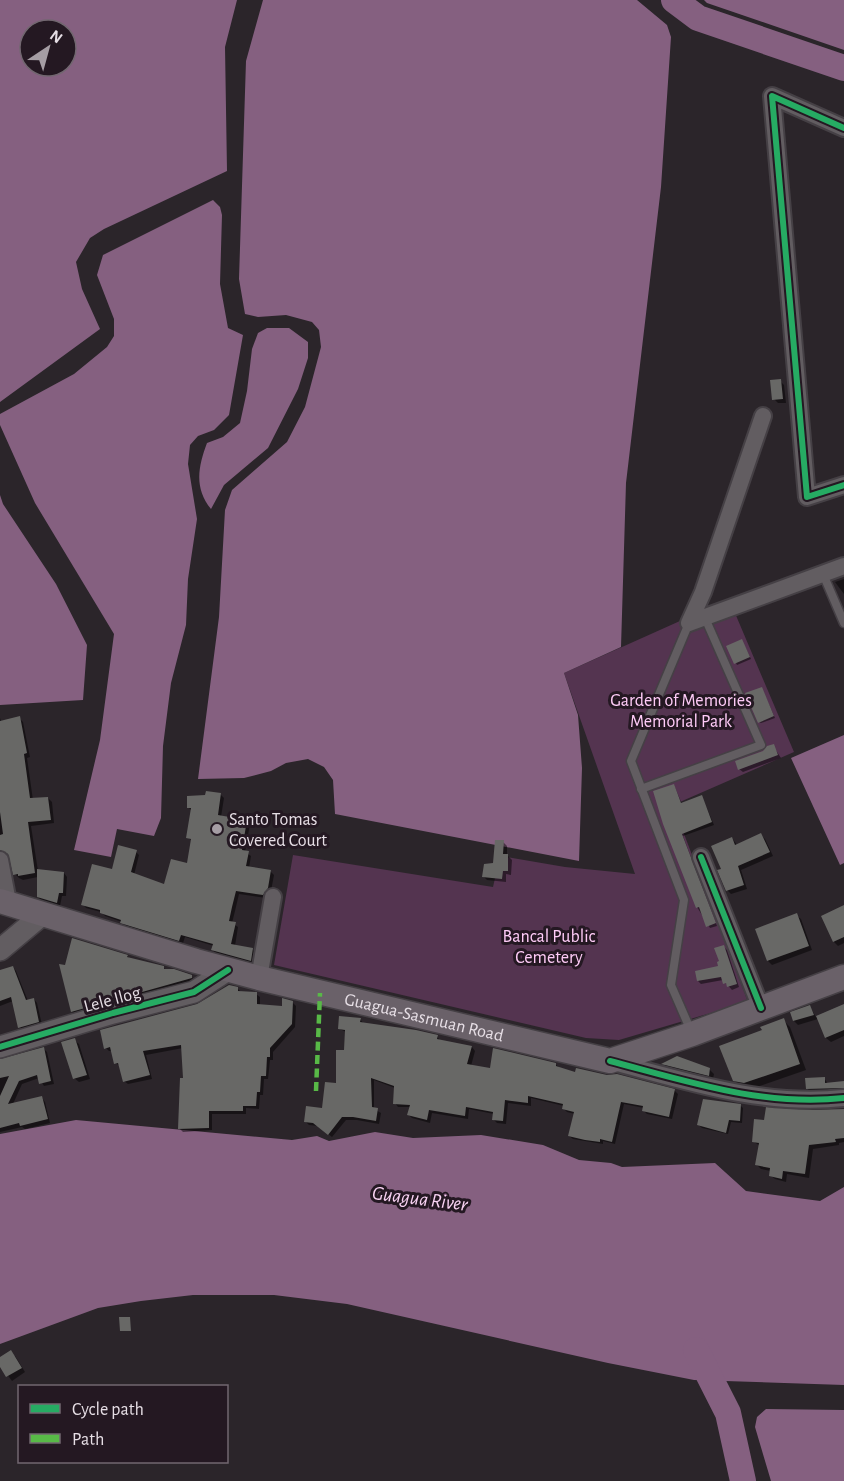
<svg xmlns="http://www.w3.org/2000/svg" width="844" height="1481" viewBox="0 0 844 1481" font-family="'Alegreya Sans',sans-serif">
  <rect width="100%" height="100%" fill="#2b252a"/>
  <!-- green -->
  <path fill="#543450" d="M 729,599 L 794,752 L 673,805 L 748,1002 L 619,1040 L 586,1038 L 274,965 L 293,855 L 493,887 L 500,856 L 565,867 L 635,874 L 564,673 Z"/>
  <!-- water -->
  <path fill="#856080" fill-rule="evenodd" d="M 0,0 L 237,0 L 225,47 L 227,171 L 104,229 L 90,238 L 76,262 L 82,289 L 100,329 L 0,402 ZM 30,30 L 66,30 L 66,66 L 30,66 Z
    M 263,0 L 637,0 L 667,25 L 671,37 L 661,187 L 626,483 L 621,647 L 564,673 L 578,715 L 582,768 L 579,861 L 335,814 L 333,780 L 324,767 L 308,759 L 286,763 L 271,771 L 244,778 L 198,779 L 219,617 L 225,510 L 232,490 L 287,442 L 305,407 L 321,347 L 319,330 L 312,322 L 286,315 L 258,317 L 245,314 L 239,279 L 246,61 Z
    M 704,0 L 844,0 L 844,50 L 707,3 Z
    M 213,200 L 220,207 L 222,215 L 220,284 L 228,328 L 243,335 L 229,415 L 214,430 L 198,436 L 190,445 L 188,464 L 197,519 L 188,579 L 186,625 L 171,683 L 163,746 L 161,818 L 154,836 L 117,829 L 111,857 L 74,850 L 100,740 L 114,634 L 35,503 L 0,425 L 0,414 L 74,374 L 107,347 L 114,336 L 114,319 L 97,275 L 103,255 Z
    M 267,328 L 289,328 L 308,342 L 308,358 L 298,389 L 268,448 L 224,485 L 211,509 C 194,488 198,467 207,443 L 223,437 L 240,423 L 247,391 L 252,349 L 258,333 Z
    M 0,495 L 3,504 L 56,584 L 87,645 L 83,700 L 0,705 Z
    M 844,735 L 844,863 L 840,865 L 791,758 Z
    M 76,1120 L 292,1140 L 317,1136 L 329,1141 L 375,1132 L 413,1138 L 481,1135 L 543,1145 L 579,1160 L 611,1163 L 622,1167 L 715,1163 L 746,1191 L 820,1201 L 844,1187 L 844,1385 L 694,1380 L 608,1363 L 347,1304 L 274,1295 L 193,1295 L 141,1301 L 98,1308 L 0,1344 L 0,1134 Z
    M 766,1409 L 844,1410 L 844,1481 L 771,1481 L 755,1427 L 757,1417 Z"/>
  <!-- shadow -->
  <path fill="#0007" d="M 780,381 L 784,385 L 786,403 L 778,403 L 774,399 Z
    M 844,579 L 844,594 L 835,582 Z
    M 742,641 L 751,659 L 737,665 L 728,647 Z
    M 763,691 L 775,718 L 761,723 L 759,722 Z
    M 0,718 L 1,721 L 19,718 L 23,722 L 30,757 L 27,758 L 33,800 L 48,798 L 52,802 L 54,823 L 31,826 L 38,871 L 64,873 L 67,877 L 66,896 L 62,896 L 60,906 L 42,901 L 38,897 L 38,877 L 23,880 L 19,878 L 15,874 L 10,856 L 4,853 L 0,855 Z
    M 773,746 L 781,758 L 743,772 L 739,769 Z
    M 674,785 L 682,804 L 702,797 L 714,825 L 683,836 L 717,926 L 710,928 L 697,907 L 665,824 Z
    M 220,794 L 224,798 L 221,817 L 247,821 L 250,824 L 245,852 L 251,856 L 249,868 L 270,871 L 274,875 L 271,891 L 266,898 L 239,894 L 235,911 L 232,923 L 238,927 L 235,946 L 253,950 L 256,953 L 254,964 L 216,953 L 213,950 L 214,946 L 185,937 L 183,943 L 126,926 L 122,922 L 105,916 L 101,912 L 86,908 L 83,904 L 113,870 L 136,852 L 139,855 L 134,875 L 165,886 L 188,865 L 192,841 L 188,837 L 192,811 L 189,808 Z
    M 761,835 L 765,839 L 773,856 L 741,870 L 747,889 L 731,894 L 727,890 L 723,870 L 732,838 L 737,845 Z
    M 503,842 L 507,846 L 507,855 L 512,860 L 511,875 L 506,874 L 506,882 L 487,880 L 483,876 L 494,865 Z
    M 844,907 L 844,943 L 838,946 L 834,942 Z
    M 796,915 L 801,919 L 812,950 L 772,965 L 768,961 L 757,930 Z
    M 724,947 L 727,950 L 739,987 L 732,990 L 723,980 L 701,984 L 698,981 L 720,967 Z
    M 127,956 L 130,959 L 191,976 L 194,980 L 74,1014 L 72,1012 Z
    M 13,967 L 16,971 L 28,1001 L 34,999 L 37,1003 L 42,1025 L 23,1031 L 20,1027 L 13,1001 L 0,1006 L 0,972 Z
    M 237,988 L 241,992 L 256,994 L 260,997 L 260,1006 L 283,1008 L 292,1002 L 296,1006 L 295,1027 L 273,1052 L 273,1060 L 270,1060 L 268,1079 L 264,1079 L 263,1095 L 260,1095 L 259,1109 L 246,1108 L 246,1114 L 212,1114 L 212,1130 L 183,1132 L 179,1128 L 185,1080 L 183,1048 L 146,1055 L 152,1079 L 128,1084 L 124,1081 L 121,1066 L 115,1063 L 112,1051 L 109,1051 L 106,1048 Z
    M 844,1005 L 844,1036 L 831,1042 L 826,1038 L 818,1019 L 798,1025 L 794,1021 L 792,1013 L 810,1007 L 816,1017 Z
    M 360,1019 L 363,1023 L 437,1036 L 440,1041 L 472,1047 L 475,1051 L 471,1066 L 491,1070 L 555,1064 L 560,1068 L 576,1073 L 607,1076 L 617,1075 L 675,1091 L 678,1094 L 672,1119 L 647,1114 L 644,1111 L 644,1108 L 624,1104 L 615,1144 L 603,1141 L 603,1144 L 573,1139 L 569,1136 L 575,1114 L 567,1112 L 563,1108 L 564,1106 L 531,1098 L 531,1106 L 508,1103 L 506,1124 L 497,1123 L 493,1119 L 494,1114 L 469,1109 L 468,1119 L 432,1113 L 430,1123 L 412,1118 L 409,1115 L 410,1107 L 398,1107 L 395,1103 L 395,1088 L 374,1080 L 374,1109 L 381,1113 L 379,1124 L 357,1120 L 346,1120 L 332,1137 L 318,1126 L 309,1125 L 306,1122 L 324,1109 L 337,1085 L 345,1052 L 346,1032 L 340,1029 Z
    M 783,1020 L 790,1027 L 806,1070 L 751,1089 L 741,1087 L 734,1080 L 763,1031 Z
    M 74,1040 L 79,1044 L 90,1079 L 79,1082 L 74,1078 Z
    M 44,1049 L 47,1052 L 54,1084 L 44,1086 L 39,1078 L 22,1084 L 13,1104 L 42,1098 L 45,1102 L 50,1123 L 25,1129 L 22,1127 L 0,1132 L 0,1060 Z
    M 664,1064 L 709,1069 L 714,1074 L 713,1079 L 667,1068 Z
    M 824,1078 L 828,1084 L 844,1082 L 844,1093 L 811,1093 L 807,1088 Z
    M 740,1105 L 743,1108 L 742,1123 L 731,1122 L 728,1134 L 702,1128 L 699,1125 Z
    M 844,1109 L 844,1142 L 839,1143 L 839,1145 L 813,1149 L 809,1178 L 787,1174 L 786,1182 L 775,1179 L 770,1175 L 771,1171 L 761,1169 L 757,1165 L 760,1146 L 753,1141 L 766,1122 L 814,1112 Z
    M 15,1356 L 25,1372 L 12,1381 L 0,1365 L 0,1359 Z"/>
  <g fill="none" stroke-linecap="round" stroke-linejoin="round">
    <!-- river -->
    <path stroke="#856080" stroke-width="26" d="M 674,0 L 698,18 L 844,68
      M 696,1350 L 728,1413 L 743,1481"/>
  </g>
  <!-- building -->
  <path fill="#686866" d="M 781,379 L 783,399 L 772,400 L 770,380 Z
    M 742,639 L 750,657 L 734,664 L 726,646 Z
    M 762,687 L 774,716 L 758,723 L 745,693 Z
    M 20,716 L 27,753 L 24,754 L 30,798 L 48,797 L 51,820 L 28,822 L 35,873 L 18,876 L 18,874 L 13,875 L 8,854 L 0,850 L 0,835 L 3,834 L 0,812 L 0,721 Z
    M 774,744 L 778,755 L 738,770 L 735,761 L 763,751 L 767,746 Z
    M 674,784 L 681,803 L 702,795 L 712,822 L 682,834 L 716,923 L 706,927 L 699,907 L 696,908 L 663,824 L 653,791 Z
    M 206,791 L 221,793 L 218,815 L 247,820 L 242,850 L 249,851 L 246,866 L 271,870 L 268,888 L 263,895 L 236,891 L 232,907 L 229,921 L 236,922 L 231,944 L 253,948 L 251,961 L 211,950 L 213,944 L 181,935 L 179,941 L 120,923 L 121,920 L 100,913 L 100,910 L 81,905 L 92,864 L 112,869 L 118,845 L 137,850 L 131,872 L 164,884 L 171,859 L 187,863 L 191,839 L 186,838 L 191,808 L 187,808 L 187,796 L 205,795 Z
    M 761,833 L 770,852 L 738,866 L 744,885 L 726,891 L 717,870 L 721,869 L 711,846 L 732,837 L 735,845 Z
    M 495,840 L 504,840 L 503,854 L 508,854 L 508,871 L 503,871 L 502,879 L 482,877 L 484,864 L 493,863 Z
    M 37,869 L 64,872 L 63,893 L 59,893 L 57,903 L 37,897 Z
    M 844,905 L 844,937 L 833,942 L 821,916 Z
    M 797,913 L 809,946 L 767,961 L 755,929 Z
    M 72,938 L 128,955 L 127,957 L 164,966 L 164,969 L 174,969 L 192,975 L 192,978 L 71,1012 L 59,964 L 65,965 Z
    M 724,945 L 737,984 L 727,987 L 726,983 L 723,984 L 721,977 L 697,981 L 695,971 L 718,966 L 717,962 L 719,961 L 714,948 Z
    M 13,966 L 26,1000 L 34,998 L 39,1022 L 18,1028 L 11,997 L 0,1001 L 0,970 Z
    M 229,985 L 238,987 L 238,991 L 257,992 L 257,1004 L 282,1006 L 282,998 L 293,1001 L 292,1024 L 270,1048 L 270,1057 L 267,1057 L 266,1076 L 261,1076 L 260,1092 L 257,1092 L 256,1106 L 243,1106 L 243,1111 L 209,1111 L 209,1128 L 178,1129 L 180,1078 L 183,1078 L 181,1045 L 143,1051 L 150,1075 L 123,1082 L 118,1063 L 114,1064 L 110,1047 L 104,1049 L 100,1030 L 197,1004 Z
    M 844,1004 L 844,1030 L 825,1038 L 816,1016 Z
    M 810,1005 L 814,1015 L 793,1021 L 790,1012 Z
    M 339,1016 L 361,1018 L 360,1022 L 416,1030 L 438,1035 L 437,1039 L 472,1046 L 467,1064 L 490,1068 L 493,1048 L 556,1063 L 556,1066 L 575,1072 L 576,1068 L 607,1075 L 617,1074 L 675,1089 L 669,1117 L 642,1111 L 643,1106 L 621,1102 L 612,1142 L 600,1139 L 600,1142 L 585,1140 L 568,1136 L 574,1112 L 562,1109 L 563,1104 L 528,1096 L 528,1103 L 505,1100 L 503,1121 L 492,1120 L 493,1112 L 466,1107 L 465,1116 L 429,1110 L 427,1120 L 407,1115 L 410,1105 L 393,1104 L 394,1086 L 371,1078 L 372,1107 L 378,1108 L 376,1121 L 353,1117 L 342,1117 L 328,1135 L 313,1123 L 304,1122 L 306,1106 L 322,1108 L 325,1082 L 336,1083 L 336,1050 L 344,1050 L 345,1030 L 338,1029 Z
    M 784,1018 L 800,1064 L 744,1083 L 733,1081 L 719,1046 L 762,1030 L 760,1027 Z
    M 75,1038 L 87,1075 L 73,1079 L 61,1042 Z
    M 44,1047 L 51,1081 L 39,1084 L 37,1075 L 19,1081 L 8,1104 L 42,1096 L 48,1119 L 20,1126 L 19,1123 L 0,1128 L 0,1096 L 9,1076 L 0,1078 L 0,1059 Z
    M 677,1056 L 710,1068 L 709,1076 L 661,1064 Z
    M 825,1077 L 825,1083 L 844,1081 L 844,1088 L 806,1089 L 805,1078 Z
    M 703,1099 L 741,1104 L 740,1121 L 729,1120 L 726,1133 L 697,1125 Z
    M 766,1107 L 813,1110 L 844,1109 L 844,1138 L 835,1139 L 836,1142 L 809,1145 L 805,1174 L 783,1171 L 782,1179 L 769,1176 L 770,1168 L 755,1165 L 759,1143 L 752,1142 L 754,1119 L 764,1120 Z
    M 119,1317 L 130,1317 L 131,1331 L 120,1331 Z
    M 11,1350 L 22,1368 L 6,1377 L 0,1367 L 0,1357 Z"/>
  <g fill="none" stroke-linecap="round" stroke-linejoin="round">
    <!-- service casing -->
    <g stroke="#454045" stroke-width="11">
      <path id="service" d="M 823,574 L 844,623
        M 689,623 L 631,761 L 684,900 L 671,985 L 691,1031
        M 641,789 L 761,745 L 705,618"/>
    </g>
    <!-- minor casing -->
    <g stroke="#454045" stroke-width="20">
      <path id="minor" d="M 844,128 L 772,96 L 807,497 L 844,485
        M 763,416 L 703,592 L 689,623 L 844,566
        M 701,857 L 761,1008
        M 0,860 L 8,902
        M 259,978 L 273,897
        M 610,1061 C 686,1081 763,1107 844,1098"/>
    </g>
    <!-- tertiary casing -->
    <g stroke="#454045" stroke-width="24">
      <path id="tertiary" d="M 0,950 L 43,914
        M 0,1047 L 113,1013 L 194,992 L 228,970"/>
    </g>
    <!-- secondary casing -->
    <g stroke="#454045" stroke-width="27">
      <g id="secondary">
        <path id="s1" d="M 0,901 L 196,961 L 259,978 L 610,1061 L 692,1034 L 844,977"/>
      </g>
    </g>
    <!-- service -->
    <use href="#service" stroke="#625d61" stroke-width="8"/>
    <!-- minor -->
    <use href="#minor" stroke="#625d61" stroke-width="16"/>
    <!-- tertiary -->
    <use href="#tertiary" stroke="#625d61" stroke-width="21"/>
    <!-- secondary -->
    <use href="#secondary" stroke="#6a6169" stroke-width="24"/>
    <!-- quiet -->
    <path stroke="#58b947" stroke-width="4.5" stroke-dasharray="9 4.5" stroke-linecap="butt" d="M 316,1091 L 320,993"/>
    <!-- cycleway casing -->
    <g stroke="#241822" stroke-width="10">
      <path id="cycleway" d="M 844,128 L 772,96 L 807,497 L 844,485
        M 701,857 L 761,1008
        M 0,1047 L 113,1013 L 194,992 L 228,970
        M 610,1061 C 686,1081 763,1107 844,1098"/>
    </g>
    <!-- cycleway -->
    <use href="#cycleway" stroke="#26ab63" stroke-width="6"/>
  </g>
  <!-- markers -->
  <circle fill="#a59da4" stroke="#241822" stroke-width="2" cx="217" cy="829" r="6"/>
  <g text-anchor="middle" stroke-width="6" stroke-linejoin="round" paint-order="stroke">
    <!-- park labels -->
    <g font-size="18" fill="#ffccf8" stroke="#241822">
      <text x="681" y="706">Garden of Memories<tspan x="681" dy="21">Memorial Park</tspan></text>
      <text x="549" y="942">Bancal Public<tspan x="549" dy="21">Cemetery</tspan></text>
    </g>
    <!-- poi labels -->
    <g font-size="18" fill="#e6dee5" stroke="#241822" text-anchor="start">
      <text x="229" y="825">Santo Tomas<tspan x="229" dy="21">Covered Court</tspan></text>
    </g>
    <!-- street labels -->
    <g font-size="18" fill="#e6dee5" stroke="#241822">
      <text transform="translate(112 999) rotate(-15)" y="6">Lele Ilog</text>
      <text dy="6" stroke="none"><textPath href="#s1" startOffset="440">Guagua-Sasmuan Road</textPath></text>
    </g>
    <!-- water labels -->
    <g font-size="20" font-style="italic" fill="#fad3f4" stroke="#241822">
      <text transform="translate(420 1198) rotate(7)" y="7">Guagua River</text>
    </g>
  </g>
  <!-- legend -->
  <rect x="18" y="1385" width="210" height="78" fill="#241822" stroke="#726770" stroke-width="1.5"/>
  <rect x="30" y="1404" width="30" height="9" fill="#26ab63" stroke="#726770" stroke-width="1.5"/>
  <text x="72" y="1415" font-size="18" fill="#e6dee5">Cycle path</text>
  <rect x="30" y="1434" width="30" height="9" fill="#58b947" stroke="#726770" stroke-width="1.5"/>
  <text x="72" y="1445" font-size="18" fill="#e6dee5">Path</text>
  <!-- north arrow -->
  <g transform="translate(48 48) rotate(36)"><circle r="28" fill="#241822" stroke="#726770" stroke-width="1.5"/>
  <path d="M0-4.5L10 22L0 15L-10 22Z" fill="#a59da4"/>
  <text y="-9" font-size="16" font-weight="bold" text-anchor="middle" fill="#e6dee5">N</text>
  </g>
</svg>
